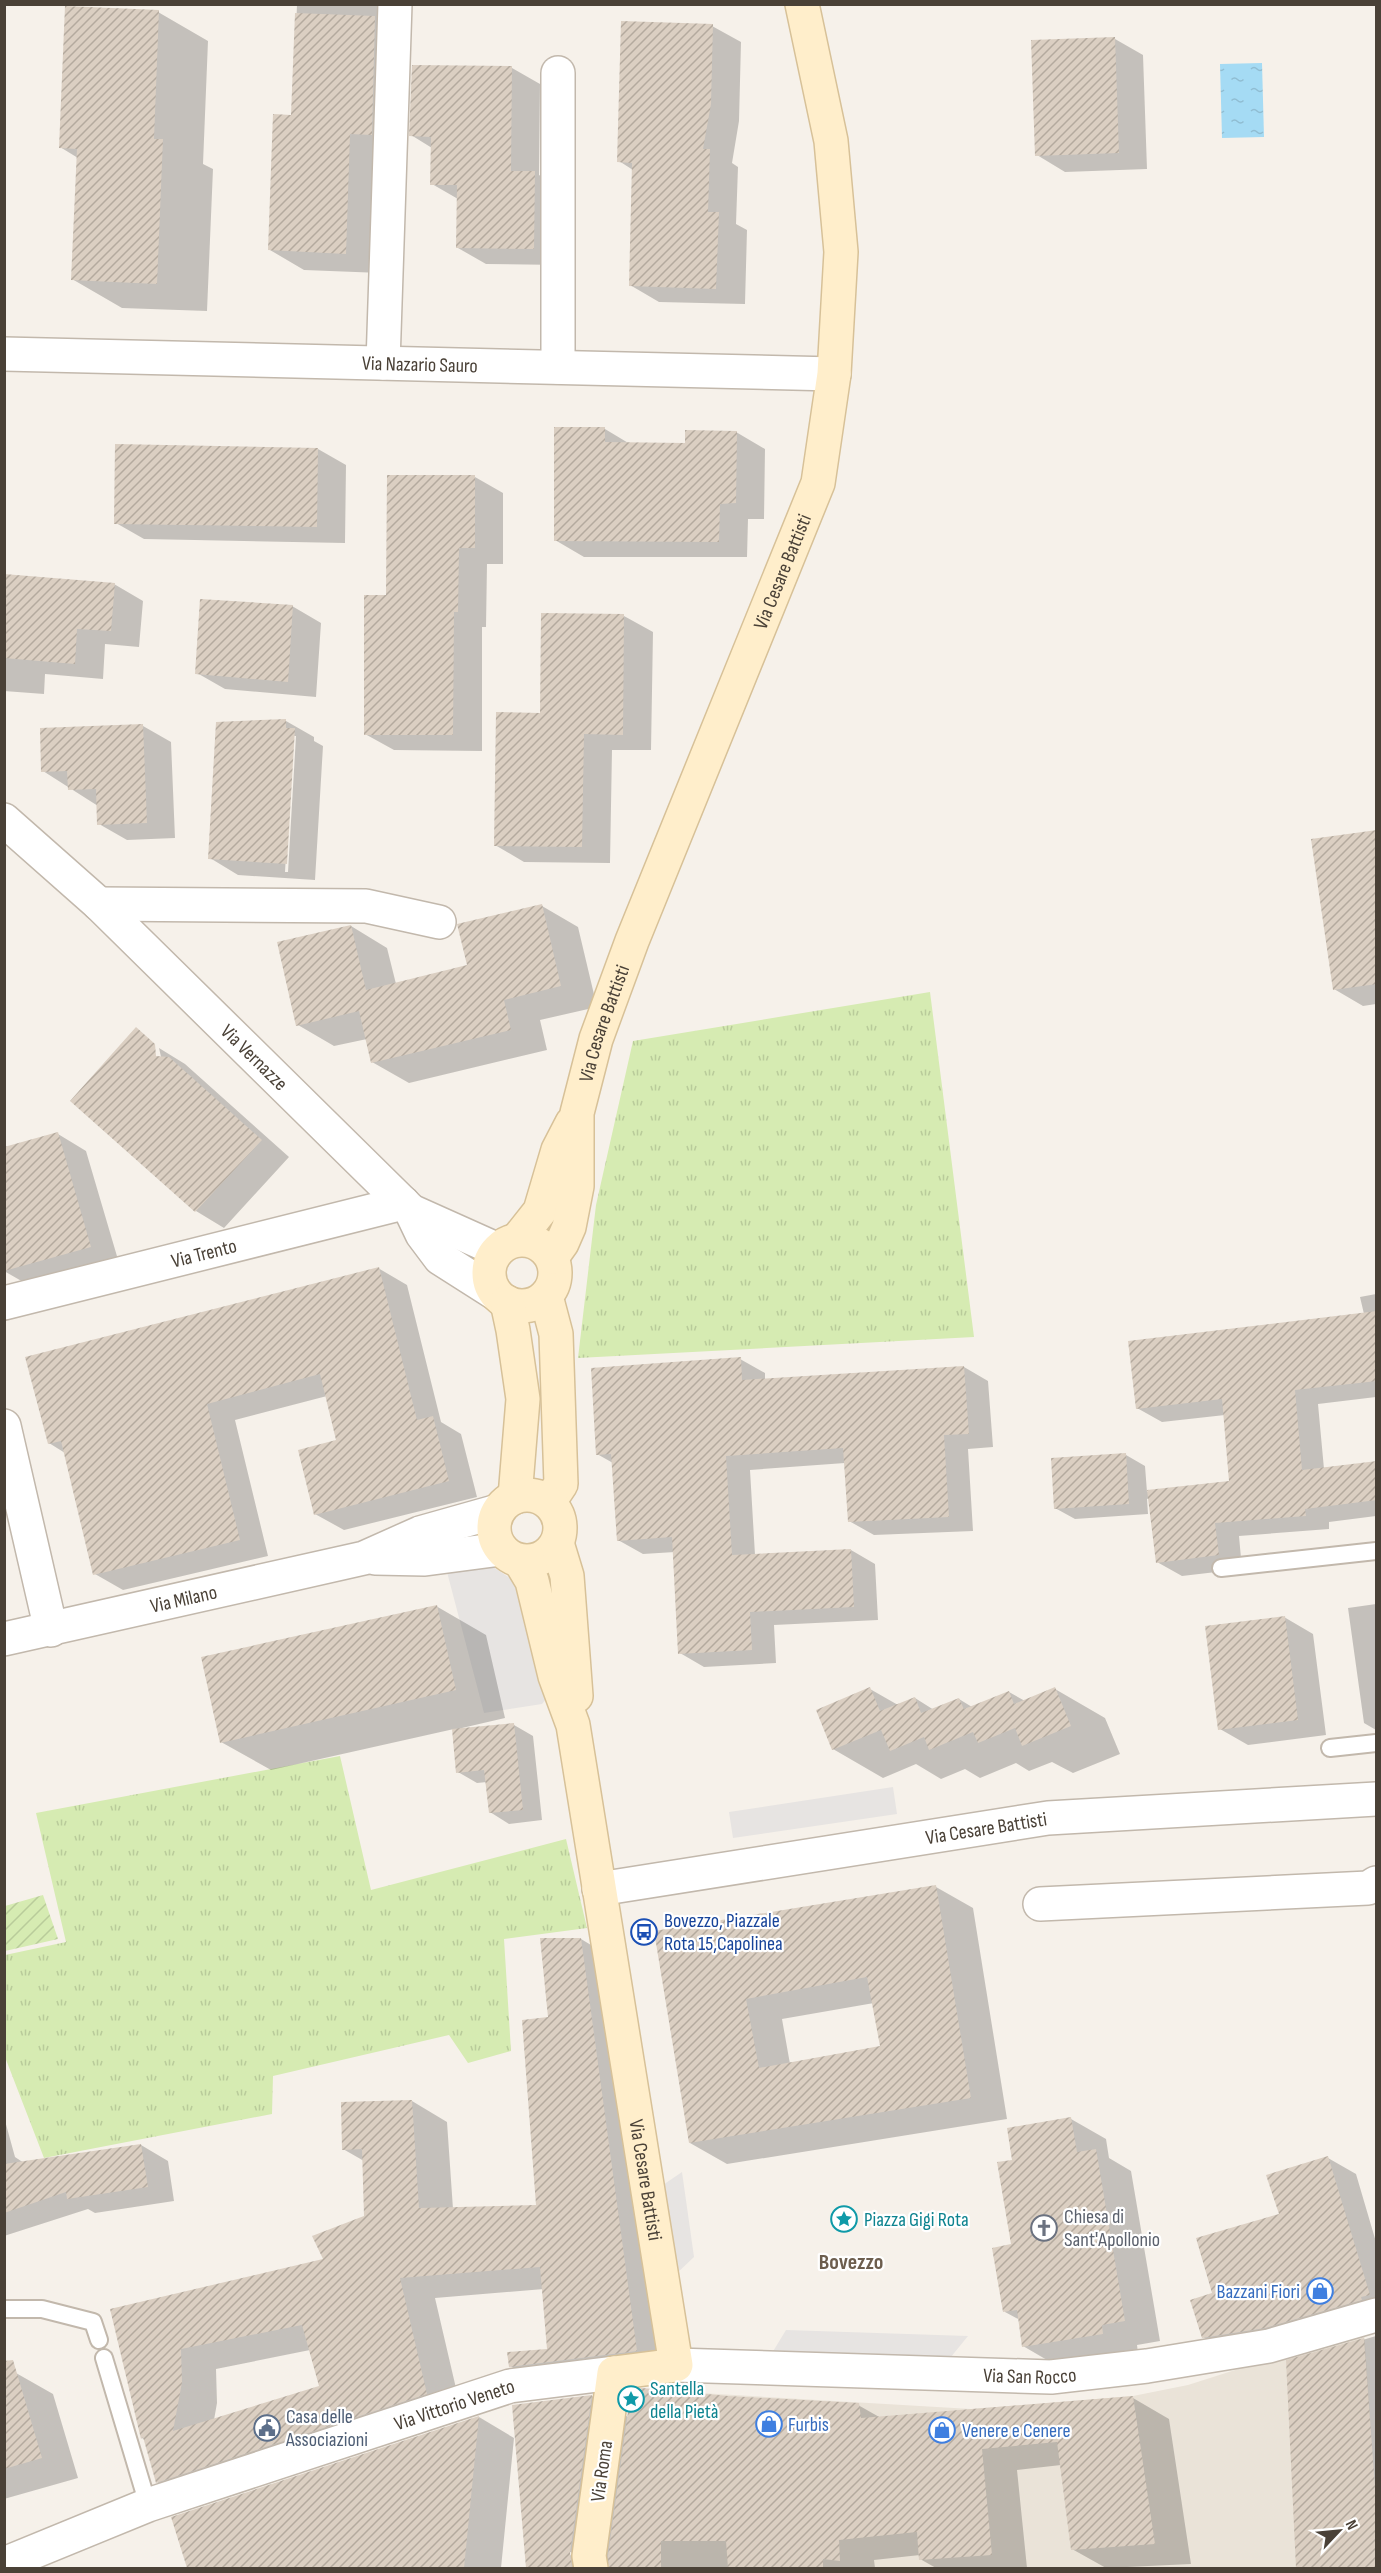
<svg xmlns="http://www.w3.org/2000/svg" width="1381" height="2573" viewBox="0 0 1381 2573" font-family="'Sofia Sans Condensed',sans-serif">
  <defs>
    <pattern id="grass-tufts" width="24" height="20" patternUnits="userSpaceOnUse" patternTransform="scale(1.5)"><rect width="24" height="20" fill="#d6ebb2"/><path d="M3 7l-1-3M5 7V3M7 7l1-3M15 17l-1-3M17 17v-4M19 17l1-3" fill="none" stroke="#b9cb9a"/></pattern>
    <pattern id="garden-furrows" width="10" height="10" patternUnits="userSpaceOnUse" patternTransform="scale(1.5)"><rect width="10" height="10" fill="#d6ebb2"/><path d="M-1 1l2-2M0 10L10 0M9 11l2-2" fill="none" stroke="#b9cb9a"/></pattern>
    <pattern id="water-ripples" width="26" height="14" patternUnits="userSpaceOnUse" patternTransform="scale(1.5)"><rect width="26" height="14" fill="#a5dbf4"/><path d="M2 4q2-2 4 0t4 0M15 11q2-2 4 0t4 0" fill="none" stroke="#90bdd2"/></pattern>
    <pattern id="building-hatch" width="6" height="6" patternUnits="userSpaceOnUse" patternTransform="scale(1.5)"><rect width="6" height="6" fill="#dbcfc2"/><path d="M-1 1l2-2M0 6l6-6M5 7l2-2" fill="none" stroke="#b4aa9e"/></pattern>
  </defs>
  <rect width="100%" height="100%" fill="#f6f1ea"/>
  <!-- residential -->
  <path fill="#eae3d8" d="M 1364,2329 L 1376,2514 L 1376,2568 L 612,2568 L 611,2538 L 633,2389 L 971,2409 L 1133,2396 L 1188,2385 Z"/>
  <!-- grass -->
  <path fill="url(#grass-tufts)" d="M 930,992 L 974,1337 L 578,1358 L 596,1205 L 633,1041 Z
    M 340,1756 L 371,1890 L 566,1839 L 587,1928 L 504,1939 L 511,2051 L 468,2063 L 449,2035 L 273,2076 L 272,2114 L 44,2158 L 5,2057 L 5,1955 L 66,1942 L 36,1813 Z"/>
  <!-- garden -->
  <path fill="url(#garden-furrows)" d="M 43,1895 L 58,1939 L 5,1951 L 5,1906 Z"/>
  <!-- parking -->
  <path fill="#e7e4e2" d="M 481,1565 L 493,1567 L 513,1580 L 523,1595 L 548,1697 L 542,1704 L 484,1713 L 447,1572 Z
    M 893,1787 L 897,1814 L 733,1838 L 729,1812 Z
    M 682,2172 L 694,2257 L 675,2275 L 660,2187 Z
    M 786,2330 L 968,2336 L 946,2363 L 769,2358 Z"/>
  <!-- water -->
  <path fill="url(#water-ripples)" d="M 1262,63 L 1264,137 L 1222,138 L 1220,64 Z"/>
  <!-- shadow -->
  <path fill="#0003" fill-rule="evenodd" d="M 297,4 L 410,4 L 381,273 L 304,270 L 270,250 L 293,116 Z
    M 158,12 L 208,41 L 203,164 L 213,169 L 207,311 L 122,308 L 72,279 L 78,158 L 60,147 Z
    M 712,26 L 741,42 L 739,121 L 732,163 L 738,167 L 736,224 L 747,230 L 745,304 L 659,302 L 630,285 L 633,170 L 619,161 Z
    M 1115,39 L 1143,55 L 1147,169 L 1065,172 L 1037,155 Z
    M 413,66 L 512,68 L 540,84 L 539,175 L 563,189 L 562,265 L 486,264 L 458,248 L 458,199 L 432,184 L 432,148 L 411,135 Z
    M 605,429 L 630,444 L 686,444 L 736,432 L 765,449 L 764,519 L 748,519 L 747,557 L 584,557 L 555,540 Z
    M 117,446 L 318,449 L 346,465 L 345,543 L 144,539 L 116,523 Z
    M 475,477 L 503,493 L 503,564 L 487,564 L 486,627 L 482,627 L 482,751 L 394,750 L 365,734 L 387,597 Z
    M 4,575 L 114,584 L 143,601 L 139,647 L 105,644 L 103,679 L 45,674 L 44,694 L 4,691 Z
    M 292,606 L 321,623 L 316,697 L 225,689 L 197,673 Z
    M 543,615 L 624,616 L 653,632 L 651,750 L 612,750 L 610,863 L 524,862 L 495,845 L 542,714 Z
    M 286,721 L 314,737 L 314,741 L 323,746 L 315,880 L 238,875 L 210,858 ZM 293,736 L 296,736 L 288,872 L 285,872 Z
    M 143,726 L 171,742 L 175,838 L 127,840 L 99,824 L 98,806 L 43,771 Z
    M 1376,831 L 1376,1004 L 1363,1006 L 1334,989 Z
    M 542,906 L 578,927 L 597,1007 L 540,1020 L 547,1050 L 409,1083 L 372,1062 L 367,1039 L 334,1046 L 298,1025 L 351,926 L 387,948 L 396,984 L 469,966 Z
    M 159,1048 L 185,1064 L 289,1157 L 224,1228 L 196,1211 Z
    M 58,1134 L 86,1151 L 119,1263 L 32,1287 L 4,1271 L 4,1215 Z
    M 378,1268 L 407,1285 L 441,1422 L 461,1434 L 477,1497 L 344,1530 L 315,1514 L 338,1441 L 327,1396 L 235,1420 L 268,1556 L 123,1590 L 95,1574 L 65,1453 L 49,1443 Z
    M 1376,1294 L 1376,1397 L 1318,1404 L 1324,1469 L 1376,1463 L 1376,1516 L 1329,1522 L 1329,1529 L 1239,1536 L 1242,1569 L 1182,1576 L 1157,1562 L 1150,1498 L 1147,1499 L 1148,1514 L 1075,1519 L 1055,1508 L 1126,1455 L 1145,1466 L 1147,1492 L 1231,1482 L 1225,1415 L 1162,1422 L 1137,1408 L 1364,1314 L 1360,1297 Z
    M 740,1359 L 765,1373 L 765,1380 L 964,1367 L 988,1381 L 993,1447 L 968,1449 L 973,1531 L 874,1535 L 849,1521 L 845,1463 L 750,1470 L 755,1555 L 851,1550 L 875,1564 L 878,1620 L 774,1625 L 776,1663 L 704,1667 L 680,1653 L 675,1552 L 643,1554 L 618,1540 L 613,1463 L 597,1454 Z
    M 1376,1604 L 1376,1730 L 1364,1723 L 1348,1608 Z
    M 436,1606 L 486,1635 L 505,1718 L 462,1728 L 462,1730 L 514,1725 L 533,1736 L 542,1820 L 509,1824 L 490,1812 L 487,1782 L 477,1783 L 458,1772 L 454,1729 L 271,1770 L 221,1742 Z
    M 1284,1617 L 1313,1634 L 1326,1735 L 1248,1745 L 1220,1729 Z
    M 870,1689 L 898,1705 L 915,1698 L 934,1710 L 959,1699 L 972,1707 L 1009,1692 L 1025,1701 L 1055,1689 L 1105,1718 L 1120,1754 L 1073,1773 L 1052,1762 L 1029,1771 L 1016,1763 L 980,1778 L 965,1769 L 941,1779 L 916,1764 L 883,1778 L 833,1749 Z
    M 936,1887 L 973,1908 L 1007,2119 L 727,2164 L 690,2143 L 655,1932 ZM 874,2003 L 881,2048 L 790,2064 L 782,2019 Z
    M 581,1939 L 616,1960 L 672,2371 L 545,2387 L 510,2366 L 548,2350 L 544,2289 L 435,2298 L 462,2414 L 192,2502 L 157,2482 L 145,2440 L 142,2438 L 112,2310 L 325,2260 L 366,2217 L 364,2161 L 343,2149 L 412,2101 L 447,2122 L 453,2209 L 537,2206 L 550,2018 ZM 310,2350 L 320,2387 L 214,2420 L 217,2403 L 216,2369 Z
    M 4,2117 L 15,2157 L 24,2163 L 141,2145 L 168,2161 L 174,2201 L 95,2213 L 88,2209 L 4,2236 Z
    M 1071,2119 L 1106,2139 L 1109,2158 L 1131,2171 L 1160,2341 L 1137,2345 L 1138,2353 L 1059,2367 L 1023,2346 L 1020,2320 L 1005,2312 L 1012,2246 L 1014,2161 Z
    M 1328,2158 L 1356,2174 L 1376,2242 L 1376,2319 L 1232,2353 L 1203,2337 L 1214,2294 Z
    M 1376,2336 L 1376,2568 L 1298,2568 L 1288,2362 Z
    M 16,2373 L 53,2394 L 78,2478 L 4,2499 L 4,2376 Z
    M 592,2396 L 628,2417 L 728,2398 L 858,2405 L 881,2418 L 1133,2398 L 1169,2419 L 1191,2564 L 1106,2568 L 1072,2549 L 1061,2465 L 1017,2470 L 1027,2568 L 936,2568 L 920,2559 L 920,2555 L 874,2560 L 875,2568 L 610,2568 L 608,2563 L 607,2568 L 599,2568 L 565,2549 L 563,2551 L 593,2568 L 528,2568 L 513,2406 Z
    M 479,2417 L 514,2438 L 501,2568 L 189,2568 L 173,2518 Z"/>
  <!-- building -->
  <path fill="url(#building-hatch)" fill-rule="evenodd" d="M 65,6 L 159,10 L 154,139 L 163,139 L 157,284 L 71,280 L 77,149 L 59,148 Z
    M 295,13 L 375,16 L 372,135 L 350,134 L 346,254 L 268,250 L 273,114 L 291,115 Z
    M 621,21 L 713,24 L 711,104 L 703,149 L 710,149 L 708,212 L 719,212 L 716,289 L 629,286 L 632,163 L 617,162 Z
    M 1115,37 L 1119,153 L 1035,156 L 1031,40 Z
    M 412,65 L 512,66 L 511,171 L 535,171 L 534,249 L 456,248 L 457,185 L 430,185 L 431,137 L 409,136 Z
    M 554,427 L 605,427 L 605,442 L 685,443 L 685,430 L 737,431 L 736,503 L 720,504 L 719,542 L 554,541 Z
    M 115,444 L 318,448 L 317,527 L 114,524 Z
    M 387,475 L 475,475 L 475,548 L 459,548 L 458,612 L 454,612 L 453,735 L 364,735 L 364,595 L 386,595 Z
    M 4,574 L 115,583 L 111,631 L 77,629 L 75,664 L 4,658 Z
    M 200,599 L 293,605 L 288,682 L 195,674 Z
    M 541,613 L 624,614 L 623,735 L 584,734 L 582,847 L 494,846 L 496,712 L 540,713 Z
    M 286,719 L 286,728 L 295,728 L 287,864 L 208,859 L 216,722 Z
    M 143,724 L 147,823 L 97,825 L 96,789 L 68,790 L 67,771 L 41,772 L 40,728 Z
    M 1377,830 L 1377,984 L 1333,990 L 1311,839 Z
    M 542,904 L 561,986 L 504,1000 L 511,1030 L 371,1063 L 359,1011 L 296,1026 L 277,942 L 351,925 L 366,990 L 467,965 L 457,924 Z
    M 136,1027 L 155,1044 L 156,1056 L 169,1057 L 262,1140 L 195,1212 L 70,1101 Z
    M 58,1132 L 91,1247 L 4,1271 L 4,1147 Z
    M 379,1267 L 417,1420 L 433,1416 L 449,1481 L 314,1515 L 298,1450 L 336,1440 L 320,1374 L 207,1404 L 240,1540 L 93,1575 L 61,1441 L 48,1444 L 25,1357 Z
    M 1377,1311 L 1377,1381 L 1295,1390 L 1302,1470 L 1377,1461 L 1377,1500 L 1305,1509 L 1306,1516 L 1215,1523 L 1219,1555 L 1156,1563 L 1147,1490 L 1229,1481 L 1222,1399 L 1136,1409 L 1128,1341 Z
    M 741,1357 L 742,1380 L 964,1366 L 969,1434 L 944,1435 L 949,1517 L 848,1522 L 843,1448 L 726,1456 L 732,1555 L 851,1549 L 854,1607 L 750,1612 L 752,1650 L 678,1654 L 672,1537 L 617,1541 L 611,1454 L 596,1455 L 591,1368 Z
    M 1126,1453 L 1129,1504 L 1054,1509 L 1051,1458 Z
    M 437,1605 L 456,1690 L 220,1743 L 201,1657 Z
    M 1285,1616 L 1298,1720 L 1218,1730 L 1205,1626 Z
    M 870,1687 L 880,1711 L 915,1697 L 921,1713 L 959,1698 L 969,1721 L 964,1709 L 1009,1691 L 1014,1704 L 1055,1687 L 1071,1726 L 1022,1746 L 1015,1728 L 978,1743 L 973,1732 L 929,1750 L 924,1737 L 890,1751 L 881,1730 L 832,1750 L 816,1710 Z
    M 514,1723 L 523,1810 L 489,1813 L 484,1770 L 456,1773 L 452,1729 Z
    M 936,1885 L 971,2098 L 689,2143 L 654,1931 ZM 867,1977 L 880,2046 L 759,2068 L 746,1999 Z
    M 540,1938 L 581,1938 L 637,2351 L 509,2367 L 507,2352 L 547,2349 L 540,2267 L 400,2278 L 427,2394 L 156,2483 L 143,2437 L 141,2439 L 110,2309 L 323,2259 L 312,2236 L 364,2216 L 362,2149 L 342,2150 L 341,2102 L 412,2100 L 419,2208 L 536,2205 L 522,2020 L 548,2017 ZM 302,2325 L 319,2386 L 173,2431 L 182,2382 L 181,2349 Z
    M 1071,2117 L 1077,2152 L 1096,2149 L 1125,2321 L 1102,2325 L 1103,2334 L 1022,2347 L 1017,2310 L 1003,2312 L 992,2248 L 1011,2244 L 997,2162 L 1012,2160 L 1007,2128 Z
    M 141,2144 L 148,2187 L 67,2199 L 66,2192 L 4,2213 L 4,2164 Z
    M 1328,2156 L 1370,2295 L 1361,2297 L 1362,2300 L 1265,2328 L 1202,2338 L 1190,2300 L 1212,2293 L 1196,2238 L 1279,2214 L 1266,2175 Z
    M 1364,2338 L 1377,2514 L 1377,2568 L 1296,2568 L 1286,2360 Z
    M 13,2360 L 42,2458 L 4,2469 L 4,2361 Z
    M 642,2388 L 728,2396 L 859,2403 L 861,2418 L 1133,2396 L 1155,2544 L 1071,2550 L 1057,2442 L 982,2449 L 992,2555 L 919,2560 L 917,2532 L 839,2540 L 840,2561 L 823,2559 L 823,2568 L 728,2568 L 726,2541 L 661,2541 L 661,2568 L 609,2568 L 608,2556 L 631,2390 Z
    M 592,2395 L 570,2553 L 572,2568 L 526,2568 L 512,2405 Z
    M 479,2416 L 464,2568 L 187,2568 L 171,2517 Z"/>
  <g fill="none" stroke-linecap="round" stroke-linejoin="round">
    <!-- lane casing -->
    <g stroke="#c2b8ac" stroke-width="20">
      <path id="lane" d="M 1221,1568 L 1376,1551
        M 1330,1748 L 1376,1743
        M 4,2309 L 42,2309 L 93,2322 L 99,2340
        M 104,2358 L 148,2505"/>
    </g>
    <!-- street casing -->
    <g stroke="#c2b8ac" stroke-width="36">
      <g id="street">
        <path id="s1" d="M 4,354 L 834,374"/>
        <path d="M 383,363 L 395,4"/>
        <path d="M 558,367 L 558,73"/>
        <path id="s2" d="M 4,820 L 99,904 L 411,1211 L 498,1250"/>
        <path d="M 99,904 L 366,906 L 439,922"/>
        <path d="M 411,1211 L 422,1234 L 440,1258 L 495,1293"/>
        <path id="s3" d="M 4,1303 L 403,1203"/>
        <path d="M 4,1426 L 51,1630"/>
        <path d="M 375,1558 L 425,1559 L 501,1549"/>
        <path id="s4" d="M 4,1639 L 364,1558 L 420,1533 L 498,1511"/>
        <path id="s5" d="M 599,1889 L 1048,1818 L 1376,1799"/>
        <path d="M 1040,1904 L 1368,1888 L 1376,1883"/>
        <path id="s6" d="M 676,2365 L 1051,2377 L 1147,2366 L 1269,2346 L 1376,2315"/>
        <path id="s7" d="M 4,2564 L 148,2505 L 510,2386 L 614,2373"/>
      </g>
    </g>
    <!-- secondary casing -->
    <g stroke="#d7c198" stroke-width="36">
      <g id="secondary">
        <path d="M 517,1240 L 540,1211 L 558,1150 L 572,1123"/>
        <circle cx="522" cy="1273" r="33"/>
        <path id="s8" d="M 552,1257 L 562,1243 L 569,1227 L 577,1186 L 577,1113 L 596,1039 L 632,941 L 818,483 L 834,374 L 841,252 L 831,141 L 802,4"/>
        <path d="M 546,1296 L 556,1334 L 561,1484 L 549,1502"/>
        <path d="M 507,1302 L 513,1330 L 523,1399 L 515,1497"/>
        <circle cx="527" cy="1528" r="33"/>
        <path d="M 557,1543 L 567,1576 L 576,1696"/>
        <path id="s9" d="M 520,1561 L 532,1581 L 555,1676 L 573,1725 L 676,2365 L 614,2373 L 589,2556 L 591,2568"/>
      </g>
    </g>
    <!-- lane -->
    <use href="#lane" stroke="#fff" stroke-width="16"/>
    <!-- street -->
    <use href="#street" stroke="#fff" stroke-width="33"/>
    <!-- secondary -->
    <use href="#secondary" stroke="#ffeecb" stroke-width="33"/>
  </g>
  <!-- icons -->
  <defs>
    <g id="bus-ring" transform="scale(1.35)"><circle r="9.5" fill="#fff" stroke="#1a4fb4" stroke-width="1.5"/><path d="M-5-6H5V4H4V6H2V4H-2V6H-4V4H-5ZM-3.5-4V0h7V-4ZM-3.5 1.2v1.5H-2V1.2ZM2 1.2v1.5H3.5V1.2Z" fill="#1a4fb4"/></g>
    <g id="sight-ring" transform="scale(1.35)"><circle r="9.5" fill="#fff" stroke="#0f9aa8" stroke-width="1.5"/><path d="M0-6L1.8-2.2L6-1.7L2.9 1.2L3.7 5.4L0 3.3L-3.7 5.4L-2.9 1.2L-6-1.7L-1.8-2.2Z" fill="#0f9aa8"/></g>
    <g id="church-ring" transform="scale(1.35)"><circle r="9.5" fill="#fff" stroke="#6b7280" stroke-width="1.5"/><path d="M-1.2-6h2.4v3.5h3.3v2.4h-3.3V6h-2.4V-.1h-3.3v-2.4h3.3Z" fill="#6b7280"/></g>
    <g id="shop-ring" transform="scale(1.35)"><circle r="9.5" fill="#fff" stroke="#3f7fe0" stroke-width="1.5"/><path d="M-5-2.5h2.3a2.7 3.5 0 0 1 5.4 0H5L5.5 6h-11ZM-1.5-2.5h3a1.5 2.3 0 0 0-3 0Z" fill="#3f7fe0"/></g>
    <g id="civic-ring" transform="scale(1.35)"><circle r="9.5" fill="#fff" stroke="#5c6f8a" stroke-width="1.5"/><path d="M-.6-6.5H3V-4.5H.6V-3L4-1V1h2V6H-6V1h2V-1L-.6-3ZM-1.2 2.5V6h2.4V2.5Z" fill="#5c6f8a"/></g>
  </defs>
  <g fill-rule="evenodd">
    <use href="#bus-ring" x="644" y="1932"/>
    <use href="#sight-ring" x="844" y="2219"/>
    <use href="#church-ring" x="1044" y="2228"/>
    <use href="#shop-ring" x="1320" y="2291"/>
    <use href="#sight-ring" x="631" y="2399"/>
    <use href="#shop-ring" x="769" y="2424"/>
    <use href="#civic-ring" x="267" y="2428"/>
    <use href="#shop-ring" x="942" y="2430"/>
  </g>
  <g text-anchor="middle" stroke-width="4.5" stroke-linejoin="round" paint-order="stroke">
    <!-- street labels -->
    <g font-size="20" fill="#4a4137" stroke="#fff">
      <text dy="7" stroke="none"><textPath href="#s1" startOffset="416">Via Nazario Sauro</textPath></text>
      <text dy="7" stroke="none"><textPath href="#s8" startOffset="729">Via Cesare Battisti</textPath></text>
      <text dy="7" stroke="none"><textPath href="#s8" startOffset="243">Via Cesare Battisti</textPath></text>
      <text dy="7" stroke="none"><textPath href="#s2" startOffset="345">Via Vernazze</textPath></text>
      <text dy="7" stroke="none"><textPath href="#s3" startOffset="206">Via Trento</textPath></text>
      <text dy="7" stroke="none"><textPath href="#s4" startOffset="184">Via Milano</textPath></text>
      <text dy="7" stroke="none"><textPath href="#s5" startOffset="392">Via Cesare Battisti</textPath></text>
      <text dy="7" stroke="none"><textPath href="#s9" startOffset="634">Via Cesare Battisti</textPath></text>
      <text dy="7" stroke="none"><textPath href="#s6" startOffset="354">Via San Rocco</textPath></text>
      <text dy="7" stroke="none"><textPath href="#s7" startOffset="478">Via Vittorio Veneto</textPath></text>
      <text transform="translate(601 2471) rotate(-82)" y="7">Via Roma</text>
    </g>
    <!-- transit labels -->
    <g font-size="20" fill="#164399" stroke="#fff" text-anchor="start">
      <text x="664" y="1927">Bovezzo, Piazzale<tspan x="664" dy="23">Rota 15,Capolinea</tspan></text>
    </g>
    <!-- worship labels -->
    <g font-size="20" fill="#5b616d" stroke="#fff" text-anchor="start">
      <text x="1064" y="2223">Chiesa di<tspan x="1064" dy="23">Sant'Apollonio</tspan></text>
    </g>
    <!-- culture labels -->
    <g font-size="20" fill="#0d838f" stroke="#fff" text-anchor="start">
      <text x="864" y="2226">Piazza Gigi Rota</text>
      <text x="650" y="2395">Santella<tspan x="650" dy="23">della Pietà</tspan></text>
    </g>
    <!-- shop labels -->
    <g font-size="20" fill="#366cbe" stroke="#fff" text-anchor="start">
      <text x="1300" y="2298" text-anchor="end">Bazzani Fiori</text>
      <text x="788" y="2431">Furbis</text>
      <text x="962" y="2437">Venere e Cenere</text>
    </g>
    <!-- service labels -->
    <g font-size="20" fill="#4e5e75" stroke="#fff" text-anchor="start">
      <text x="286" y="2423">Casa delle<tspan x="286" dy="23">Associazioni</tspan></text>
    </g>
    <!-- quarter labels -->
    <g font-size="22" font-weight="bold" fill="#6d5e4e" stroke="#fff">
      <text x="851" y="2269">Bovezzo</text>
    </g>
  </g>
  <!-- border -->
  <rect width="1381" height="2573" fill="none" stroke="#4a4137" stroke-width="12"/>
  <!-- north arrow -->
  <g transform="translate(1339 2531) rotate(64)" stroke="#ffffff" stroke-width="4.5" paint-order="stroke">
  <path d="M0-4.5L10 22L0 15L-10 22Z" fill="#4a4137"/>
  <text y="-9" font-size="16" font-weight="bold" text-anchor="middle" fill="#4a4137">N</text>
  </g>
</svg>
